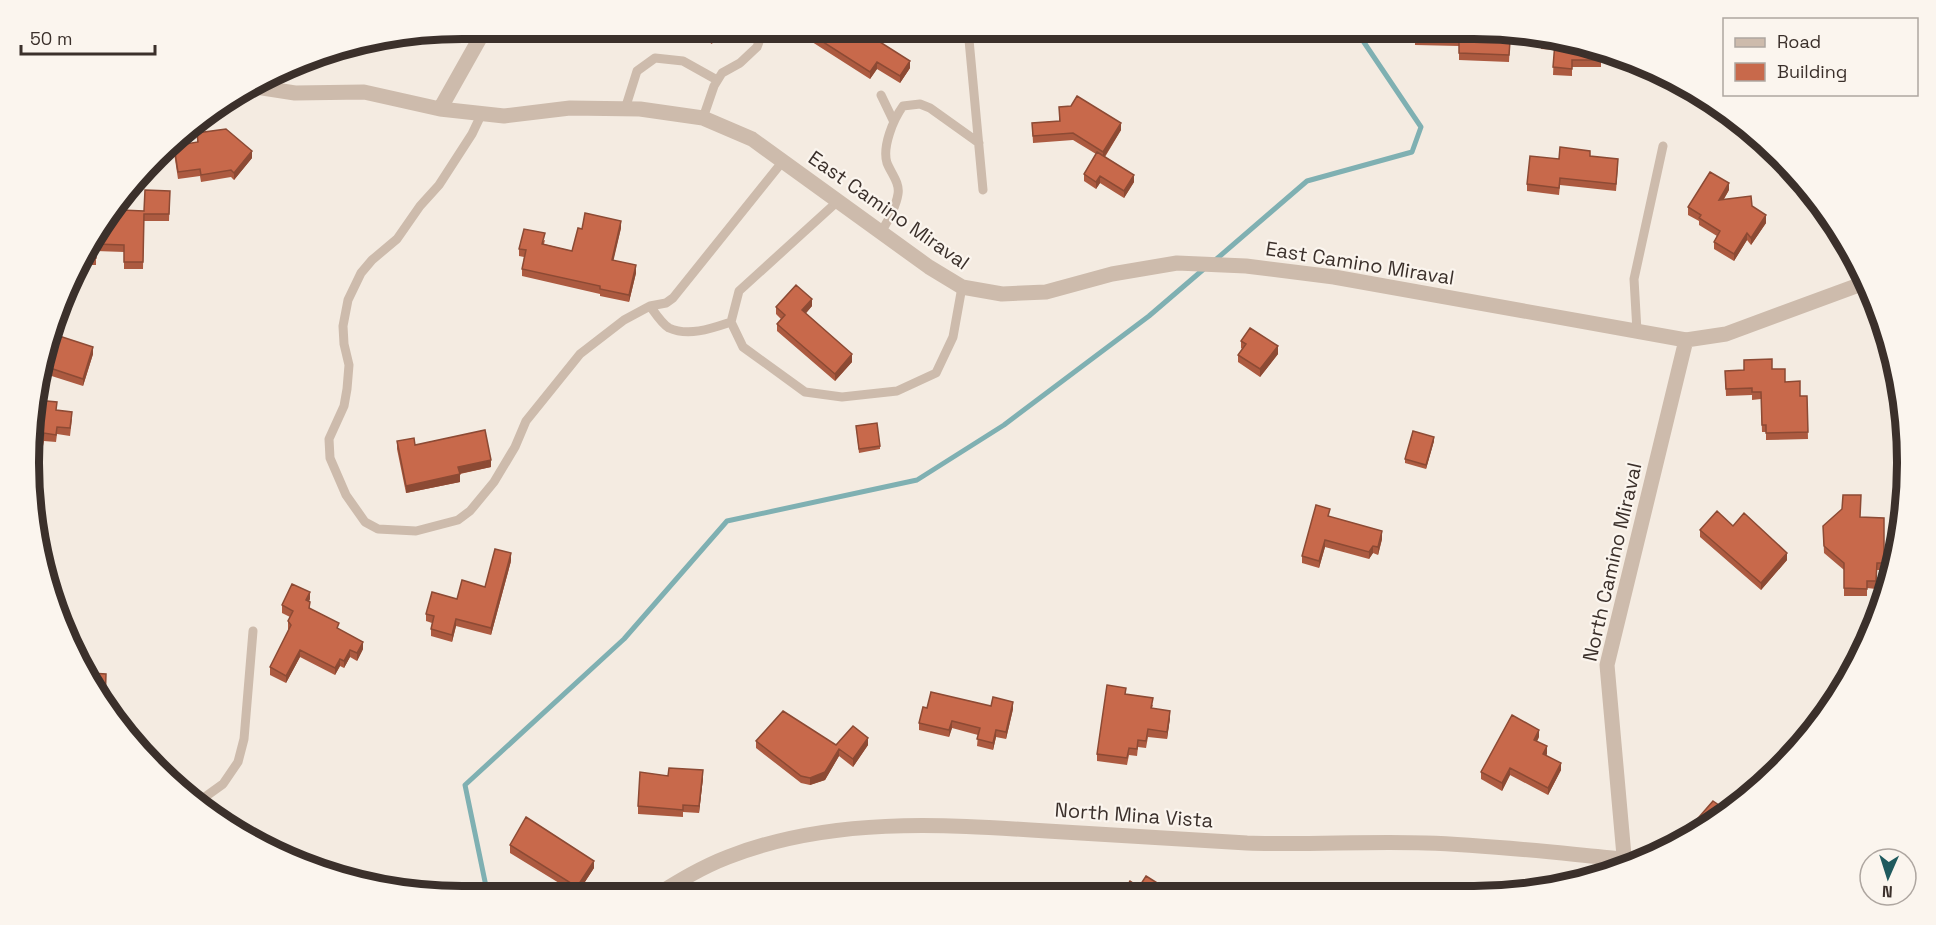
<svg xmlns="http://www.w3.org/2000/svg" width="1936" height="925" viewBox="0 0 1936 925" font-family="'Space Grotesk',sans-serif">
  <rect width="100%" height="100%" fill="#f4ebe1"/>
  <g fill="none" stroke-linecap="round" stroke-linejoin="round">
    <!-- stream -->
    <path stroke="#7fb0b2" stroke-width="5" d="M 1213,262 L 1307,181 L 1412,152 L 1421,127 L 1355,29
      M 488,896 L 465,785 L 624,639 L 727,521 L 917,480 L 1004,425 L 1149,316 L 1205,268"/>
    <!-- service -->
    <path stroke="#cdbbac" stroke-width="9" d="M 968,29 L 983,190
      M 881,95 L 893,120
      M 625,109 L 637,71 L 655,58 L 683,61 L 717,80
      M 482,113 L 472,134 L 439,185 L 420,206 L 397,239 L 372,260 L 361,273 L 348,300 L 343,326 L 344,344 L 349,365 L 347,389 L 344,406 L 329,439 L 330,458 L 346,495 L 365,522 L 378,529 L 416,531 L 458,520 L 470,511 L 494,482 L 515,447 L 526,421 L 580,354 L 624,320 L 650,306 L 666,303 L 673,298 L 783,161
      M 703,118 L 714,86 L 722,73 L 740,63 L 757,47 L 764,29
      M 838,201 L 739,291 L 731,322 L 743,347 L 805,392 L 842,397 L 897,391 L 936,373 L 953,337 L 962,287
      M 881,232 C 888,221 896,207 898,194 C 900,183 891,173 887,163 C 882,147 893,120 903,106 L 920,104 L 930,108 L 979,143
      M 650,306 C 655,313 662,324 669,328 C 689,337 713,328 731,322
      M 1637,331 L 1634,279 L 1663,146
      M 198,802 L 223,784 L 238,762 L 244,739 L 253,631"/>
    <!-- minor -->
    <path stroke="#cdbbac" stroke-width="15" d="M 256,87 L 295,93 L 364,92 L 440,109 L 504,116 L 570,108 L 640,109 L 703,118 L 752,139 L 929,267 L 962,287 L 1002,294 L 1046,292 L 1112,274 L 1177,263 L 1246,266 L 1334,277 L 1686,340 L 1726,334 L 1867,282
      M 440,109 L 485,29
      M 1625,867 L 1607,665 L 1686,340
      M 655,896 C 679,881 702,867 728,857 C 830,817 940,824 1047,831 C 1114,835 1180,839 1247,843 C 1307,845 1367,841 1426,843 C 1492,845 1558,853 1623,859"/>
  </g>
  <!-- wall -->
  <path fill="#ac5a40" d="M 685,28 L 744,28 L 741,34 L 734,31 L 727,42 L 714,35 L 712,44 Z
    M 1415,28 L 1510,41 L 1509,62 L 1459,60 L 1459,46 L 1415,45 Z
    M 809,33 L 910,68 L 900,83 L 877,69 L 870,79 L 809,40 Z
    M 1541,35 L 1615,54 L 1614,62 L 1601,61 L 1601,67 L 1572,67 L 1572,76 L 1553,75 L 1554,50 L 1541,49 Z
    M 1059,107 L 1121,130 L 1105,157 L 1134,182 L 1124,198 L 1100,183 L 1096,189 L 1084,181 L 1084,174 L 1096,154 L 1073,140 L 1033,143 L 1032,123 L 1059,121 Z
    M 197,133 L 252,158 L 234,180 L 231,177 L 201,182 L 200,176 L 178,179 L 174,153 L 174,146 L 197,142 Z
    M 1590,156 L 1618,166 L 1616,191 L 1560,185 L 1559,195 L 1527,191 L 1527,184 L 1559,159 Z
    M 1729,190 L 1724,199 L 1752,206 L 1766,223 L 1751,245 L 1747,240 L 1734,261 L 1714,249 L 1714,242 L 1717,236 L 1699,225 L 1699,221 L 1688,215 L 1688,207 Z
    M 170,191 L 169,221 L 144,221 L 143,269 L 124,269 L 124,252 L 96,251 L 96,265 L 79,265 L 101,222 L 144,211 Z
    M 621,228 L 613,260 L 636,273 L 629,302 L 600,296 L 600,294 L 522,276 L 522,269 L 524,257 L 519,256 L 519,249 L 545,240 L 544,244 L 572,251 L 582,229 Z
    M 812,306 L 805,314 L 852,362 L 835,381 L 777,331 L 777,324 L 781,319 L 776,314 L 776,307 Z
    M 50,333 L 93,354 L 83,386 L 39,372 Z
    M 1241,341 L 1278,354 L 1260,377 L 1238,362 L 1238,355 L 1242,349 L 1241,348 Z
    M 1772,369 L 1800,396 L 1807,396 L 1808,439 L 1766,440 L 1766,432 L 1762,432 L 1761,399 L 1752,400 L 1752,395 L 1726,396 L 1725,371 Z
    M 36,400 L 57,410 L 72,419 L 70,436 L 57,434 L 56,442 L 44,441 L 43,446 L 35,448 Z
    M 856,426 L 880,446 L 880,449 L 859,453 Z
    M 397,441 L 415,445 L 491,467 L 460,474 L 460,482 L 406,493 L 397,449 Z
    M 1434,441 L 1426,469 L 1405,463 L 1405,459 Z
    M 1329,517 L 1382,539 L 1378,555 L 1373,553 L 1369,559 L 1325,547 L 1319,568 L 1302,563 L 1302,556 Z
    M 1861,517 L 1884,518 L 1884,570 L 1877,570 L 1876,589 L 1867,588 L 1867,596 L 1844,596 L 1844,570 L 1824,553 L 1823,526 Z
    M 1733,526 L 1787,560 L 1761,590 L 1700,537 L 1700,530 Z
    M 511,561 L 491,635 L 456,626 L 452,642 L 431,636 L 431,629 L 432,623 L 426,621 L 426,614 L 457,599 L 485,587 Z
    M 310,599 L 309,601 L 310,608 L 339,630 L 363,649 L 357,661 L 350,657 L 344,668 L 340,666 L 335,675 L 300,657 L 286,683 L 270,675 L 270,667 L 289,630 L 288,629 L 288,621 L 290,617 L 282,613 L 282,605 Z
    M 1126,694 L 1153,705 L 1152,708 L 1170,718 L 1167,739 L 1148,737 L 1146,748 L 1138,747 L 1137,756 L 1129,755 L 1127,765 L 1097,761 L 1097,754 Z
    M 991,706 L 1013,709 L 1006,739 L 996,737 L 993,750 L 977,746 L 978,735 L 952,728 L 949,737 L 919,730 L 919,723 L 927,708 Z
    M 1539,737 L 1537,741 L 1547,754 L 1546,755 L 1561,770 L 1548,795 L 1510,775 L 1502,791 L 1481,779 L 1481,772 Z
    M 756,741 L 836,745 L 868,745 L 853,767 L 839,756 L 825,780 L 810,785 L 801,783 L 756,748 Z
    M 668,776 L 703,778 L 699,813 L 683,812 L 683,817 L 638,814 L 638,806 Z
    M 510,845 L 594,868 L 577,894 L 510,853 Z"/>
  <!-- shaded-wall -->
  <path fill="#8c4a34" d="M 714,28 L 714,35 L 712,44 L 712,36 Z
    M 731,28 L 734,28 L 734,31 L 727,42 L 727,35 Z
    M 910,61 L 910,68 L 900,83 L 900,76 Z
    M 877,62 L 877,69 L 870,79 L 870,72 Z
    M 1121,123 L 1121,130 L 1103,159 L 1103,152 Z
    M 252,151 L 252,158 L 234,180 L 234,173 Z
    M 1134,175 L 1134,182 L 1124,198 L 1124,191 Z
    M 1100,176 L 1100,183 L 1096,189 L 1096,182 Z
    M 1729,183 L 1729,190 L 1719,207 L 1719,200 Z
    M 1766,215 L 1766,223 L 1751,245 L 1751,238 Z
    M 621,221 L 621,228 L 612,267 L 612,260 Z
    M 1747,233 L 1747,240 L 1734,261 L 1734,254 Z
    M 636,265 L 636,273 L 629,302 L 629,295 Z
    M 812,299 L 812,306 L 802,318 L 802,310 Z
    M 1278,346 L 1278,354 L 1260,377 L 1260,369 Z
    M 93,347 L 93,354 L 83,386 L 83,379 Z
    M 852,354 L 852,362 L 835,381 L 835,374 Z
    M 44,433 L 43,446 L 36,448 L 36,441 Z
    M 1434,437 L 1434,441 L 1426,469 L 1426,465 Z
    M 491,460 L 491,467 L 458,474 L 458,467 Z
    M 460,474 L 460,482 L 406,493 L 406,486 Z
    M 1382,531 L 1382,539 L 1378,555 L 1378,547 Z
    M 1325,540 L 1325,547 L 1319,568 L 1319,561 Z
    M 1373,546 L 1373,553 L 1369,559 L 1369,552 Z
    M 511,553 L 511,561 L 491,635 L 491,628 Z
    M 1787,553 L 1787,560 L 1761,590 L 1761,583 Z
    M 310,592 L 310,599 L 306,607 L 306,600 Z
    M 456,619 L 456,626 L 452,642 L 452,635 Z
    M 363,642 L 363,649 L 357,661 L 357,653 Z
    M 300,650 L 300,657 L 286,683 L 286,676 Z
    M 350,650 L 350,657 L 344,668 L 344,661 Z
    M 340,659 L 340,666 L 335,675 L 335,668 Z
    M 1013,702 L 1013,709 L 1006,739 L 1006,732 Z
    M 1170,711 L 1170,718 L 1167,739 L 1167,732 Z
    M 952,721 L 952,728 L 949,737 L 949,730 Z
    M 996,730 L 996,737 L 993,750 L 993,743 Z
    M 1539,730 L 1539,737 L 1534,747 L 1534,740 Z
    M 868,738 L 868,745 L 853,767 L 853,759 Z
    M 1547,746 L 1547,754 L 1543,761 L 1543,754 Z
    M 839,749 L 839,756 L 825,780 L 810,785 L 810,778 Z
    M 1561,763 L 1561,770 L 1548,795 L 1548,788 Z
    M 1510,768 L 1510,775 L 1502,791 L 1502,783 Z
    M 703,770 L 703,778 L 699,813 L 699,806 Z
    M 594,861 L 594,868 L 577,894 L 577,887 Z
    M 1162,886 L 1162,893 L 1161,894 L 1156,894 Z"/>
  <!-- building -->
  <path fill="#c8694b" stroke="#8c4a34" stroke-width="1.5" d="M 698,28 L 714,28 L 712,36 Z
    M 715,28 L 731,28 L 727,35 Z
    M 812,28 L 858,28 L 910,61 L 900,76 L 877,62 L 870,72 L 809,33 Z
    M 1415,28 L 1474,28 L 1503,31 L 1503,41 L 1510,41 L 1509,55 L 1459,53 L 1459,39 L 1415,37 Z
    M 1541,35 L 1558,37 L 1614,54 L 1601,54 L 1601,60 L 1572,60 L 1572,69 L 1553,67 L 1555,43 L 1541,42 Z
    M 1077,96 L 1121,123 L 1103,152 L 1073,133 L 1033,136 L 1032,123 L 1060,121 L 1059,107 L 1071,106 Z
    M 226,129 L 252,151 L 234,173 L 231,170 L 201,175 L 200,169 L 178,172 L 174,146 L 198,142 L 197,133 Z
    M 1560,147 L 1590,151 L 1590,156 L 1618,159 L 1616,184 L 1560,178 L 1559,188 L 1527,184 L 1530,156 L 1559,159 Z
    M 1097,152 L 1134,175 L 1124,191 L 1100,176 L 1096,182 L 1084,174 Z
    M 1710,172 L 1729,183 L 1719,200 L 1751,196 L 1752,206 L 1766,215 L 1751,238 L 1747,233 L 1734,254 L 1714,242 L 1720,231 L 1699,218 L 1701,215 L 1688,207 Z
    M 145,190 L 170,191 L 169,214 L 144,214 L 143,262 L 124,262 L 124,245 L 96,244 L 96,258 L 82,257 L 101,222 L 108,214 L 122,215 L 122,210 L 144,211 Z
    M 585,213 L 621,221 L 612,260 L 636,265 L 629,295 L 600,289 L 600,286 L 522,269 L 526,250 L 519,249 L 524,229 L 545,233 L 542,244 L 572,251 L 578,228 L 582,229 Z
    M 796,285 L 812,299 L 802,310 L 852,354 L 835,374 L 777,324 L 785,315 L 776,307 Z
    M 1250,328 L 1278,346 L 1260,369 L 1238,355 L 1246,344 L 1241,341 Z
    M 50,333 L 93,347 L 83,379 L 41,365 Z
    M 1772,359 L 1772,369 L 1785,369 L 1785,382 L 1800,381 L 1800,396 L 1807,396 L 1808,432 L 1766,433 L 1766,425 L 1762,425 L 1761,392 L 1752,392 L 1752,388 L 1726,389 L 1725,371 L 1744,370 L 1744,360 Z
    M 36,400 L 57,402 L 56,410 L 72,412 L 70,428 L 57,427 L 56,435 L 44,433 L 43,439 L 35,441 Z
    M 877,423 L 880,446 L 859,449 L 856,426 Z
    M 485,430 L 491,460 L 458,467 L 460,474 L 406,486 L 397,441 L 414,438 L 415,445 Z
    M 1413,431 L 1434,437 L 1426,465 L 1405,459 Z
    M 1843,495 L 1861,495 L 1860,517 L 1884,518 L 1884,563 L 1877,563 L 1876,581 L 1867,581 L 1867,589 L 1844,588 L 1844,563 L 1824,546 L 1823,526 L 1842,509 Z
    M 1316,505 L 1330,509 L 1328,516 L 1382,531 L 1378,547 L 1373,546 L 1369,552 L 1325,540 L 1319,561 L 1302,556 Z
    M 1717,511 L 1733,526 L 1744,513 L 1787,553 L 1761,583 L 1700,530 Z
    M 495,549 L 511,553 L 491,628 L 456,619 L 452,635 L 431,629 L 434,616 L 426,614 L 432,592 L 457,599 L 462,580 L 485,587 Z
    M 292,584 L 310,592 L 306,600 L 310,602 L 309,608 L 339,623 L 337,628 L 363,642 L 357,653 L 350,650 L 344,661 L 340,659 L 335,668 L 300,650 L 286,676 L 270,667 L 291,625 L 288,621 L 293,611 L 282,605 Z
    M 90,673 L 106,674 L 105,705 L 90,681 Z
    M 1107,685 L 1126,688 L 1125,694 L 1153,698 L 1151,708 L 1170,711 L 1167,732 L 1148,729 L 1146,741 L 1138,740 L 1137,749 L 1129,748 L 1127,758 L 1097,754 Z
    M 931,692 L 991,706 L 993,697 L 1013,702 L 1006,732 L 996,730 L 993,743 L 977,739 L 980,728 L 952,721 L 949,730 L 919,723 L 923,707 L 927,708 Z
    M 783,711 L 836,745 L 853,726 L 868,738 L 853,759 L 839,749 L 825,772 L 810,778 L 801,776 L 756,741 Z
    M 1512,715 L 1539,730 L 1534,740 L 1547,746 L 1543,754 L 1561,763 L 1548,788 L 1510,768 L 1502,783 L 1481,772 Z
    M 669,768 L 703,770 L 699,806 L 683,805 L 683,810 L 638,806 L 640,772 L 668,776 Z
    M 1713,801 L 1729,812 L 1680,840 L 1679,840 Z
    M 526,817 L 594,861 L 577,887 L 510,845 Z
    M 1146,876 L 1162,886 L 1156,894 L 1122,894 L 1130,881 L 1139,887 Z"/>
  <g text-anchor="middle" stroke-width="4.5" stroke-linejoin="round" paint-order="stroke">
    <!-- street labels -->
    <g font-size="20" fill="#3b302b" stroke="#fbf5ee">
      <text transform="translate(889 210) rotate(35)" y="7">East Camino Miraval</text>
      <text transform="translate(1360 263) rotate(9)" y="7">East Camino Miraval</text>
      <text transform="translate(1612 562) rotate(-77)" y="7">North Camino Miraval</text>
      <text transform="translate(1134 815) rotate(4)" y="7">North Mina Vista</text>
    </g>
  </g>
  <!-- crop -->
  <path d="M0 0H1936V925H0ZM462 39H1474A423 423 0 0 1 1897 462V463A423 423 0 0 1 1474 886H462A423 423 0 0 1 39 463V462A423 423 0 0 1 462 39Z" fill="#fbf5ee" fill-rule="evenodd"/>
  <path fill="none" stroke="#3b302b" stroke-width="8" d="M462 39H1474A423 423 0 0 1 1897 462V463A423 423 0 0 1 1474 886H462A423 423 0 0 1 39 463V462A423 423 0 0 1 462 39Z"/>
  <!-- legend -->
  <rect x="1723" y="18" width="195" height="78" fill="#fbf5ee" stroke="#aea6a0" stroke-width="1.5"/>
  <rect x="1735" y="38" width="30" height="9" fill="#cdbbac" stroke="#aea6a0" stroke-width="1.5"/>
  <text x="1777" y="48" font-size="18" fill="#3b302b">Road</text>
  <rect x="1735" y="63" width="30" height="18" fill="#c8694b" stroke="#aea6a0" stroke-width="1.5"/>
  <text x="1777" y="78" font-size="18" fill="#3b302b">Building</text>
  <!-- north arrow -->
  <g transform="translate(1888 877) rotate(183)"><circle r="28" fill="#fbf5ee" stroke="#aea6a0" stroke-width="1.5"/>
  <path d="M0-4.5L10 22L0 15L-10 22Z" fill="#1f5a5e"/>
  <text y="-9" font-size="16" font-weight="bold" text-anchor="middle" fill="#3b302b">N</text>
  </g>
  <!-- scale -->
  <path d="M21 45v9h134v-9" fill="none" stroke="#3b302b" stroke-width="3"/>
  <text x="30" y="45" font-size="18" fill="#3b302b" stroke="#fbf5ee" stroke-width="4.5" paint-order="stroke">50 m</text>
</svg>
